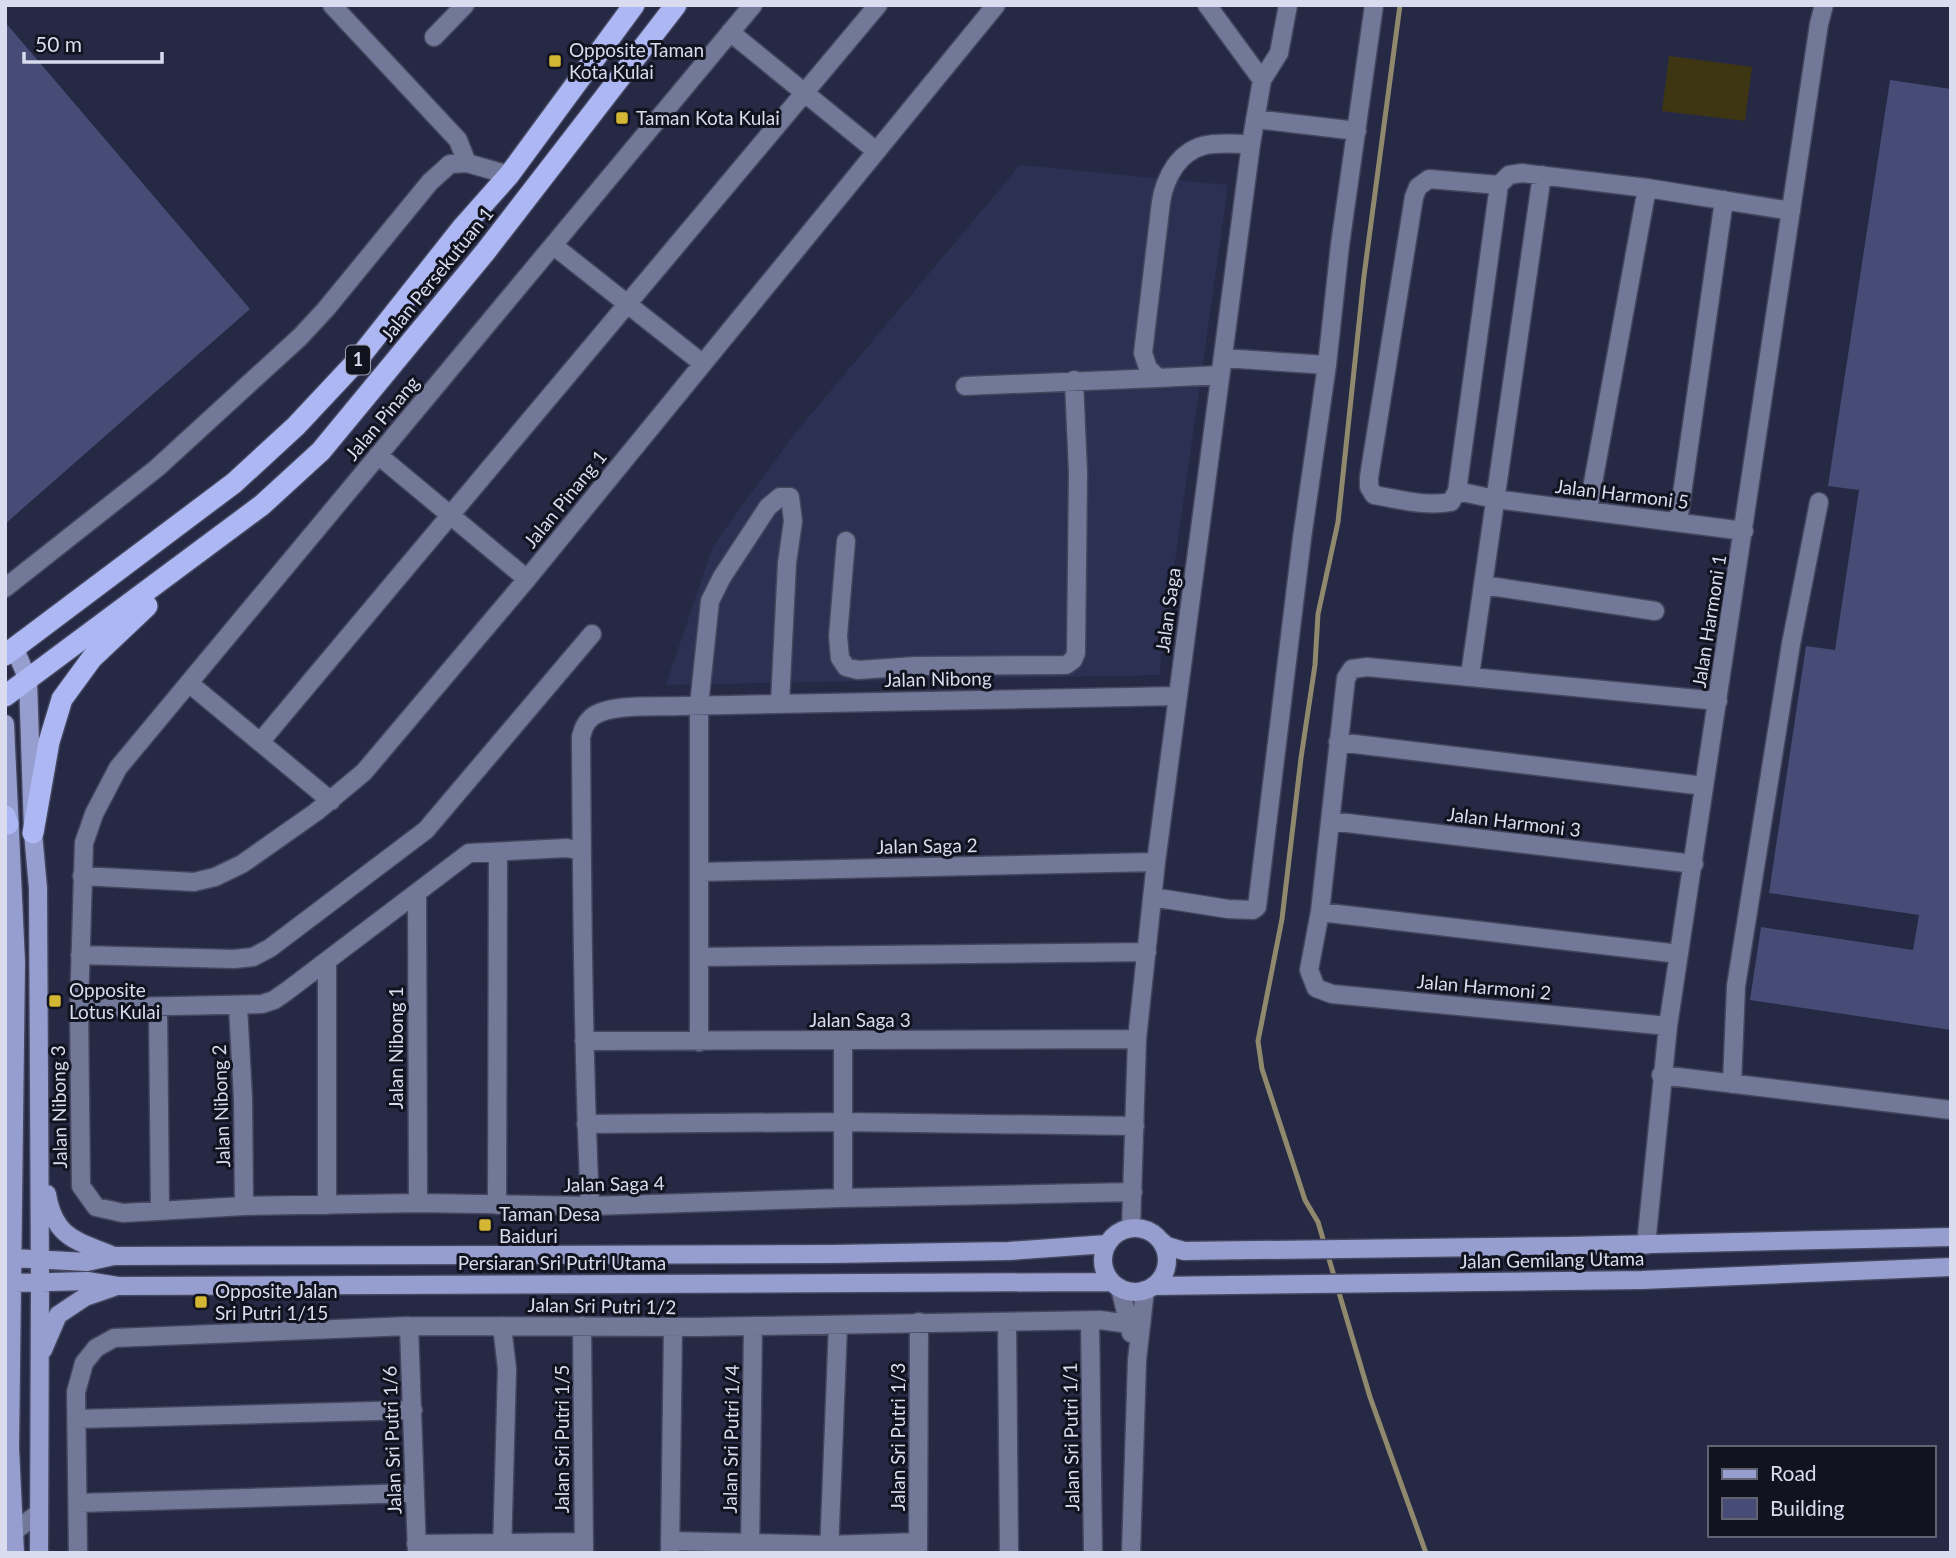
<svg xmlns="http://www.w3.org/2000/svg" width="1956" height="1558" viewBox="0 0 1956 1558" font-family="Lato,sans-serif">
  <rect width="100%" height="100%" fill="#252944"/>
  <!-- built -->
  <path fill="#2c3153" d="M 1020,165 L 1228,185 L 1159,675 L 666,685 L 713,546 L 792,437 Z"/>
  <!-- green -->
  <path fill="#3e3613" d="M 1669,56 L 1752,67 L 1745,121 L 1662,111 Z"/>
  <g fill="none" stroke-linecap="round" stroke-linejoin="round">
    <!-- stream -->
    <path stroke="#91896d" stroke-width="5" d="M 1400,5 L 1364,276 L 1338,522 L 1318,614 L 1315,665 L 1301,758 L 1282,919 L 1258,1041 L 1262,1069 L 1305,1200 L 1318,1222 L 1370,1397 L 1426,1553"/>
  </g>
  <!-- building -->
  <path fill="#464c76" d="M 5,22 L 250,309 L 5,524 Z
    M 1890,80 L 1951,89 L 1951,1030 L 1750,1000 L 1761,927 L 1913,950 L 1919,915 L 1769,893 L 1806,646 L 1835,650 L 1859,490 L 1828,486 Z"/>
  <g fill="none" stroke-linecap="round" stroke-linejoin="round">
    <!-- minor casing -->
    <g stroke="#43465d" stroke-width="21">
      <path id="minor" d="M 332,5 L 458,140 L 467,163
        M 753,5 L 118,768 L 94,814 L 84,843 L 79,1008 L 81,1186 L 96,1207 L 123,1213 L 244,1206 L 418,1203 L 590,1206 L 843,1198 L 1133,1192
        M 1207,5 L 1262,80
        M 730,32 L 876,151
        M 434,37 L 465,5
        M 1255,119 L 1357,131
        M 554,246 L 702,363
        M 1223,358 L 1327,365 L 1340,245 L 1374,5
        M 1220,375 L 1158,378 L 1148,368 L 1143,353 L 1161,202 C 1163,188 1167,178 1175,166 C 1196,138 1219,144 1251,144
        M 965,386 L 1158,378
        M 378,455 L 527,579
        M 1457,491 L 1499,185
        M 1588,510 L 1647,188
        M 1678,522 L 1724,200
        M 1744,531 L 1495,499 L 1457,491 L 1451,502 C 1426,507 1398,499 1374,495 L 1369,487 L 1369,477 L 1414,197 L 1418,187 L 1429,179 L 1499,185 L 1509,175 L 1522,173 L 1647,188 L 1791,211
        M 846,541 L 838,636 L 840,658 L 846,667 L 858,670 L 916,666 L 1066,665 L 1073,660 L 1076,653 L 1078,473 L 1074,380
        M 1483,585 L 1655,611
        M 5,588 L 157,468 L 300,337 L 326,309 L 430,182 L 450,164 L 467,163 L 509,175
        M 1470,675 L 1542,175
        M 190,684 L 331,801
        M 261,741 L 878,5
        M 1338,742 L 1704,786
        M 1330,821 L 1694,864
        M 700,872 L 1156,862
        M 82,876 L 194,882 L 215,877 L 242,864 L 316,812 L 364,772 L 527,579 L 996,5
        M 417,893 L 418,1203
        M 1152,897 L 1228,909 L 1253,910 L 1257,907 L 1302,538 L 1327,365
        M 1320,912 L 1679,954
        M 80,955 L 234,959 L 253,957 L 270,948 L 426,830 L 592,634
        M 699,957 L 1147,952
        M 327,961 L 327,1205
        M 238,1006 L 243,1099 L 244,1206
        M 158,1007 L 160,1211
        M 79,1008 L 262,1004 L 274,1000 L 287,991 L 469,853 L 567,848 L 582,851
        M 1668,1026 L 1332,994 L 1316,988 L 1309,970 L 1320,912 L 1346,678 L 1352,669 L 1367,667 L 1718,701
        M 584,1041 L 1137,1039
        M 699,1042 L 699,705 L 710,601 L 722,577 L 768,507 L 780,497 L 790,497 L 793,521 L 787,563 L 780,703
        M 1661,1075 L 1951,1110
        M 1732,1084 L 1736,986 L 1791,644 L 1819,502
        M 586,1124 L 843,1122 L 1135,1126
        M 843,1198 L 843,1041
        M 497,1205 L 498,852
        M 590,1206 C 583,1050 582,893 581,737 C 583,729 585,723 592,717 C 609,703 659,707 681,706 L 1178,696
        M 1131,1228 L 1137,1039 L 1156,862 L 1251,144 L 1262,80 L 1279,53 L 1288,5
        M 1646,1245 L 1668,1026 L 1819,24 L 1824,5
        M 1120,1288 L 1131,1333
        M 1090,1321 L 1093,1553
        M 1007,1322 L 1009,1553
        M 409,1326 L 417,1553
        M 582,1326 L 584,1553
        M 77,1419 L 413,1410
        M 78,1503 L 413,1493
        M 5,1538 L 39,1513
        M 671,1541 L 829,1545 L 918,1542
        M 416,1544 L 584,1542
        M 78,1553 L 76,1392 L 84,1363 L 96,1348 L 114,1338 L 409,1326 L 699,1327 L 1100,1320 L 1129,1324
        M 502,1553 L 507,1369 L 502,1326
        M 670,1553 L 673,1328
        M 750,1553 L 753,1327
        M 829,1553 L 838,1325
        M 918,1553 L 919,1322
        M 1131,1553 L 1137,1360 L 1145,1290"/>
    </g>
    <!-- major casing -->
    <g stroke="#43465d" stroke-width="21">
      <path id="major" d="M 15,649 L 28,680 L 33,833 L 38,888 L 40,1281 L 39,1553
        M 5,724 L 16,962 L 10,1448 L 15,1553
        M 47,1194 C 54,1238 77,1241 114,1256
        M1103 1260a32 32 0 1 1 64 0a32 32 0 1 1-64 0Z
        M 1160,1240 L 1167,1246 L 1184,1251 L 1567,1246 L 1951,1237
        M 12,1258 L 87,1262 L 114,1256 L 832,1254 L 1009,1251 L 1107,1244
        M 13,1283 L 87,1281 L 118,1286 L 1111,1282
        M 1153,1286 L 1642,1280 L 1951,1267
        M 43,1350 L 58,1315 L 85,1297 L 114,1287"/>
    </g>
    <!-- highway casing -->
    <g stroke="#43465d" stroke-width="24">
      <path id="highway" d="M 5,655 L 234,483 L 296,426 L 355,363 L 462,228 L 509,175 L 634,5
        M 5,696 L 262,505 L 321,451 L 486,251 L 676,5
        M 5,816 L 8,824
        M 33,833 L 49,742 L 62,699 L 92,658 L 147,606"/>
    </g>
    <!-- minor -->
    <use href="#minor" stroke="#727898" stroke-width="18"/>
    <!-- major -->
    <use href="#major" stroke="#959ecf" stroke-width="18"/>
    <!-- highway -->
    <use href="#highway" stroke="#adb7f4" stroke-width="21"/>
  </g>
  <!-- markers -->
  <g fill="#d4b635" stroke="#11131f" stroke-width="2.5">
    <rect x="548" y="54" width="14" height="14" rx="3.5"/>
    <rect x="615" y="111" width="14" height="14" rx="3.5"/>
    <rect x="48" y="994" width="14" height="14" rx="3.5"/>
    <rect x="478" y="1218" width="14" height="14" rx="3.5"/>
    <rect x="194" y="1295" width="14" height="14" rx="3.5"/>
  </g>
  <g text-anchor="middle" stroke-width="6" stroke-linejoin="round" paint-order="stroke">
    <!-- shield labels -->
    <rect fill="#11131f" stroke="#9ca0b0" stroke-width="2" x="346" y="345.5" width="24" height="29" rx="5"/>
    <g font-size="18" font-weight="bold" fill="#d8dcee">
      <text x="358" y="366">1</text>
    </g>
    <!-- poi labels -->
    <g font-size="19" fill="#d8dcee" stroke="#11131f" text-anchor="start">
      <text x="569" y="57">Opposite Taman<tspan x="569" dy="22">Kota Kulai</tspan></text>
      <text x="636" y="125">Taman Kota Kulai</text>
      <text x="69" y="997">Opposite<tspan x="69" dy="22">Lotus Kulai</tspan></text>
      <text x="499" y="1221">Taman Desa<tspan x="499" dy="22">Baiduri</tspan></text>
      <text x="215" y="1298">Opposite Jalan<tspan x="215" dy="22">Sri Putri 1/15</tspan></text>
    </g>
    <!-- street labels -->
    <g font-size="19" fill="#d8dcee" stroke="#11131f">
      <text transform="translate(437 274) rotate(-51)" y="7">Jalan Persekutuan 1</text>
      <text transform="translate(382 418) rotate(-50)" y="7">Jalan Pinang</text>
      <text transform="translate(1622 494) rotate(7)" y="7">Jalan Harmoni 5</text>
      <text transform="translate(565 499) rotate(-51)" y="7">Jalan Pinang 1</text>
      <text transform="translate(1168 610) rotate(-82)" y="7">Jalan Saga</text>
      <text transform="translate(1709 621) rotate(-81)" y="7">Jalan Harmoni 1</text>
      <text transform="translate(938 679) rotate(-1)" y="7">Jalan Nibong</text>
      <text transform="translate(1514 822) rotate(7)" y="7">Jalan Harmoni 3</text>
      <text transform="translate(927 846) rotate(-1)" y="7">Jalan Saga 2</text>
      <text transform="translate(1484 987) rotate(5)" y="7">Jalan Harmoni 2</text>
      <text x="860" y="1027">Jalan Saga 3</text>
      <text transform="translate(396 1048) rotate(-90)" y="7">Jalan Nibong 1</text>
      <text transform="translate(221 1106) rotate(-92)" y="7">Jalan Nibong 2</text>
      <text transform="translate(59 1107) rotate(-91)" y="7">Jalan Nibong 3</text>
      <text transform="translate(614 1184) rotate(-1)" y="7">Jalan Saga 4</text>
      <text transform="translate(1552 1260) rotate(-1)" y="7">Jalan Gemilang Utama</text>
      <text x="562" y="1270">Persiaran Sri Putri Utama</text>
      <text transform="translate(602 1306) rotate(1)" y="7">Jalan Sri Putri 1/2</text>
      <text transform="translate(898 1437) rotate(-90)" y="7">Jalan Sri Putri 1/3</text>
      <text transform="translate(1071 1437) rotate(-91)" y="7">Jalan Sri Putri 1/1</text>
      <text transform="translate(562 1439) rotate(-90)" y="7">Jalan Sri Putri 1/5</text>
      <text transform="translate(731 1439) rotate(-89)" y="7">Jalan Sri Putri 1/4</text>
      <text transform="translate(392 1440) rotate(-92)" y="7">Jalan Sri Putri 1/6</text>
    </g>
  </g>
  <!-- border -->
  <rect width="1956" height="1558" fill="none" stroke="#d8dcee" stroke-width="14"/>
  <!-- legend -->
  <rect x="1708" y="1446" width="228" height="91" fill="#11131f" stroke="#616372" stroke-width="2"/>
  <rect x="1722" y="1469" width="35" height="10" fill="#959ecf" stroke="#616372" stroke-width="2"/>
  <text x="1770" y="1481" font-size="21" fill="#d8dcee">Road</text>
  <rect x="1722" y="1498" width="35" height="21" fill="#464c76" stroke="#616372" stroke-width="2"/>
  <text x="1770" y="1516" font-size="21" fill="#d8dcee">Building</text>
  <!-- scale -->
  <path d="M24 52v10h138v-10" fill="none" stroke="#d8dcee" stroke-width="3.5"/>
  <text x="35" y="52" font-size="21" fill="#d8dcee" stroke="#11131f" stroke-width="5" paint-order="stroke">50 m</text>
</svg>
